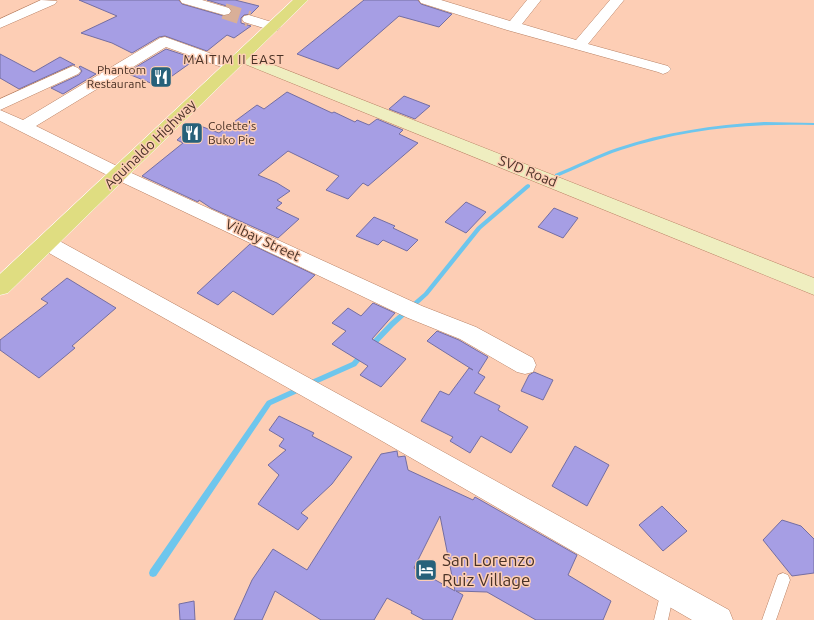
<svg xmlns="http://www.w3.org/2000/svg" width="814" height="620" viewBox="0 0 814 620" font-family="Ubuntu,sans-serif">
  <rect width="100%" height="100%" fill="#fdceb5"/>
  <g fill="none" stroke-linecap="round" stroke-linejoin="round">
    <!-- stream -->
    <path fill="#6ec6ed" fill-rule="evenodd" d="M 765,122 L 814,123 L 814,125 C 748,123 684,129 621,150 C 599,157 579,168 559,176 L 557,177 L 555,175 L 555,174 C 576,166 596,155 617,148 C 665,132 714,125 765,122 Z
      M 528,184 L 530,185 L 530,187 L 481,229 L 428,295 L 394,326 L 373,348 L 369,348 L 368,346 L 369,344 L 390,322 L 424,293 L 477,227 L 526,185 Z
      M 360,353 L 364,353 L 365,355 L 356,366 L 311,386 L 309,387 L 307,386 L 306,384 L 307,382 L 352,362 Z
      M 300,386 L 302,387 L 303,389 L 302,391 L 271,405 L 156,576 L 153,577 L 150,576 L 149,573 L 150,570 L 267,401 Z"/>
  </g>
  <!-- building -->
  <path fill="#a69ee4" stroke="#746ea2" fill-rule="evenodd" d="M 79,0 L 179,0 L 182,4 L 224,16 L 229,15 L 232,12 L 230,7 L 207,0 L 235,0 L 259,6 L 251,14 L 244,15 L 241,18 L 241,23 L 251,26 L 234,38 L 227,35 L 207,51 L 165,36 L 159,37 L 132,53 L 112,43 L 81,33 L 117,16 Z
    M 364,0 L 418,0 L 421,4 L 452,14 L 439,27 L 399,16 L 338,69 L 297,54 Z
    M 166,49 L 196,59 L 158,86 L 126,73 Z
    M 0,54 L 34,72 L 60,57 L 75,65 L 72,65 L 19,89 L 0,78 Z
    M 80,66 L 96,74 L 63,94 L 51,88 L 79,75 L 82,71 L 79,67 Z
    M 287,92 L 332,113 L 334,112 L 355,122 L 357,120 L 369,125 L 377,119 L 403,130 L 399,134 L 418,143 L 368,186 L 363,183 L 348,199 L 326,190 L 339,176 L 288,151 L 258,175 L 277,183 L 290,191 L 277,200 L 282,203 L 276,208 L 299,219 L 278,238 L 211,208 L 199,200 L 198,202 L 142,176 L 183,143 L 177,140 L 195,124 L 219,133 L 257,105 L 264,109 Z
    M 404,96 L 430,106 L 415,119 L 389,109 Z
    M 466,202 L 486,212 L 466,233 L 445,222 Z
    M 554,208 L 578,218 L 563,238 L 538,227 Z
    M 374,217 L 395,226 L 393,228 L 418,240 L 407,251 L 383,240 L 378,245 L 356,236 Z
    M 250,244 L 315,275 L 273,315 L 233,291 L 218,305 L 197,293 Z
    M 67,278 L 116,308 L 72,346 L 75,348 L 39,378 L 0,350 L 0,340 L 48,303 L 41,299 Z
    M 373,303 L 395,313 L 372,339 L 406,359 L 381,387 L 360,375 L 368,366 L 332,344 L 346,331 L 332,323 L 348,308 L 361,316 Z
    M 437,331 L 459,340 L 488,357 L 478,373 L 485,377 L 474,393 L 500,406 L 498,410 L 528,427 L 511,453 L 481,436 L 470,453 L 450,441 L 453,437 L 421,421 L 440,391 L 449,395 L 469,368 L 473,370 L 427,341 Z
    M 534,372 L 553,380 L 543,400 L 521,391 L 529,375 Z
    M 279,416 L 314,433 L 312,436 L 352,457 L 332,484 L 301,513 L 308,518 L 298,530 L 258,504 L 279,475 L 268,465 L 286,450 L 279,446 L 284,439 L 269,430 Z
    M 575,446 L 609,465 L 587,506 L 552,486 Z
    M 397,451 L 398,457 L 405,456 L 408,470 L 473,500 L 475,497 L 577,555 L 568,575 L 611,601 L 603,620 L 536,620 L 487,592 L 456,591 L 463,595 L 452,620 L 424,620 L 411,613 L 412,611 L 387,598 L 374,620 L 321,620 L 275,591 L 262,620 L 234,620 L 252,580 L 273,549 L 307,570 L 381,454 ZM 440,516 L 455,591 L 414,568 Z
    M 662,506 L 687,531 L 663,551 L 639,525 Z
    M 782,520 L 801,526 L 814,539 L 814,573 L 792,576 L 763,540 Z
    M 194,601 L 195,620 L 180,620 L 179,604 Z"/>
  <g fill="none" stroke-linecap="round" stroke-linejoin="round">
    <!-- street-tunnel -->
    <path stroke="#d9af98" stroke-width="16" stroke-dasharray="16 8" stroke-linecap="butt" d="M 224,11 L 249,19"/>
    <!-- lane casing -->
    <g stroke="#b98265" stroke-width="1">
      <path id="lane" d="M 783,573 L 788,575 L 790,580 L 776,620 L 762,620 L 778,575 Z
        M 667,585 L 672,587 L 674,592 L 668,620 L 654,620 L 662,587 Z"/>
    </g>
    <!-- street casing -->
    <g stroke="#b98265" stroke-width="1">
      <path id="street" d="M 41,0 L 57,1 L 55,4 L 0,28 L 0,19 Z
        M 180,0 L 202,0 L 229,8 L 231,11 L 229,14 L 224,15 L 182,3 Z
        M 419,0 L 441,0 L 510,21 L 527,0 L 541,0 L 522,24 L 576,40 L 610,0 L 624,0 L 588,44 L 668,66 L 671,69 L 668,72 L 663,74 L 658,72 L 507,30 L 421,3 Z
        M 249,15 L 278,24 L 280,27 L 278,30 L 273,31 L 244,22 L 242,19 L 244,16 Z
        M 165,37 L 237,63 L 240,66 L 237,69 L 232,71 L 227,69 L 166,47 L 36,126 L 125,170 L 422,306 L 476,327 L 533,358 L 536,365 L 533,372 L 525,374 L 517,372 L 460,339 L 408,318 L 113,178 L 0,121 L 0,110 L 23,120 L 160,38 Z
        M 73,66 L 78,68 L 81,71 L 78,74 L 0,110 L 0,99 Z
        M 47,236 L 54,238 L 391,423 L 729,610 L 733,620 L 692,620 L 375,437 L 40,248 L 37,243 L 40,238 Z"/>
    </g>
    <!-- secondary casing -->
    <g stroke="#b98265" stroke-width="1">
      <path id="secondary" d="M 241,52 L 814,278 L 814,295 L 235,60 L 233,57 L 235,54 Z"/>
    </g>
    <!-- primary casing -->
    <g stroke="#fff" stroke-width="1">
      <path id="primary" d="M 293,0 L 308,0 L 8,293 L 0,295 L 0,274 Z"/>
    </g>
    <!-- lane -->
    <use href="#lane" fill="#fff" fill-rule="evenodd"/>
    <!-- street -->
    <use href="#street" fill="#fff" fill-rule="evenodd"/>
    <!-- secondary -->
    <use href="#secondary" fill="#efeec0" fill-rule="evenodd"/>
    <!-- primary -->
    <use href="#primary" fill="#dfdd81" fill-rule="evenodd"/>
  </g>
  <!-- icons -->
  <defs>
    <g id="restaurant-square" transform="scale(1.15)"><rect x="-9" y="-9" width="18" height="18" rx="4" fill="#27617a" stroke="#fdceb5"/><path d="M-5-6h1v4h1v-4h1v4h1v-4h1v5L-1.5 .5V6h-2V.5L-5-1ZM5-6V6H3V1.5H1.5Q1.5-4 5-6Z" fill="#fff"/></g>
    <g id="hotel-square" transform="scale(1.15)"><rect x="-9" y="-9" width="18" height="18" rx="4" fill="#27617a" stroke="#fdceb5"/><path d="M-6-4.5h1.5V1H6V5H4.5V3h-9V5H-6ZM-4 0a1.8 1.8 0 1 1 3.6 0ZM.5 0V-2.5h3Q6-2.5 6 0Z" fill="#fff"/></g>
  </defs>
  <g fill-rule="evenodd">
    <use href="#restaurant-square" x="161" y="77"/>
    <use href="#restaurant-square" x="192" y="133"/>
    <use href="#hotel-square" x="426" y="570"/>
  </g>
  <g text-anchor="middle" stroke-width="3" stroke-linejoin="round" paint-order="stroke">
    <!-- far-poi labels -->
    <g font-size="12" fill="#4a3226" stroke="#fdceb5" text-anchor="end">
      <text x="146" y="74">Phantom<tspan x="146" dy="14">Restaurant</tspan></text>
      <text x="208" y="130" text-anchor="start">Colette's<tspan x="208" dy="14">Buko Pie</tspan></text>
    </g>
    <!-- far-quarter labels -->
    <g font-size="13" letter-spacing="1" fill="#4a3226" stroke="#fdceb5">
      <text x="234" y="64">MAITIM II EAST</text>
    </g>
    <!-- street labels -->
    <g font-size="14" fill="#4a3226" stroke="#fdceb5">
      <text transform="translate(150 144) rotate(-44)" y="5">Aguinaldo Highway</text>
      <text transform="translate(528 171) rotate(22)" y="5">SVD Road</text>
      <text transform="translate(263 240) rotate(25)" y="5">Vilbay Street</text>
    </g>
    <!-- near-poi labels -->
    <g font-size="17" fill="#4a3226" stroke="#fdceb5" text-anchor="start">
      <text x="442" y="566">San Lorenzo<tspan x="442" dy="20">Ruiz Village</tspan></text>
    </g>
  </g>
</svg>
